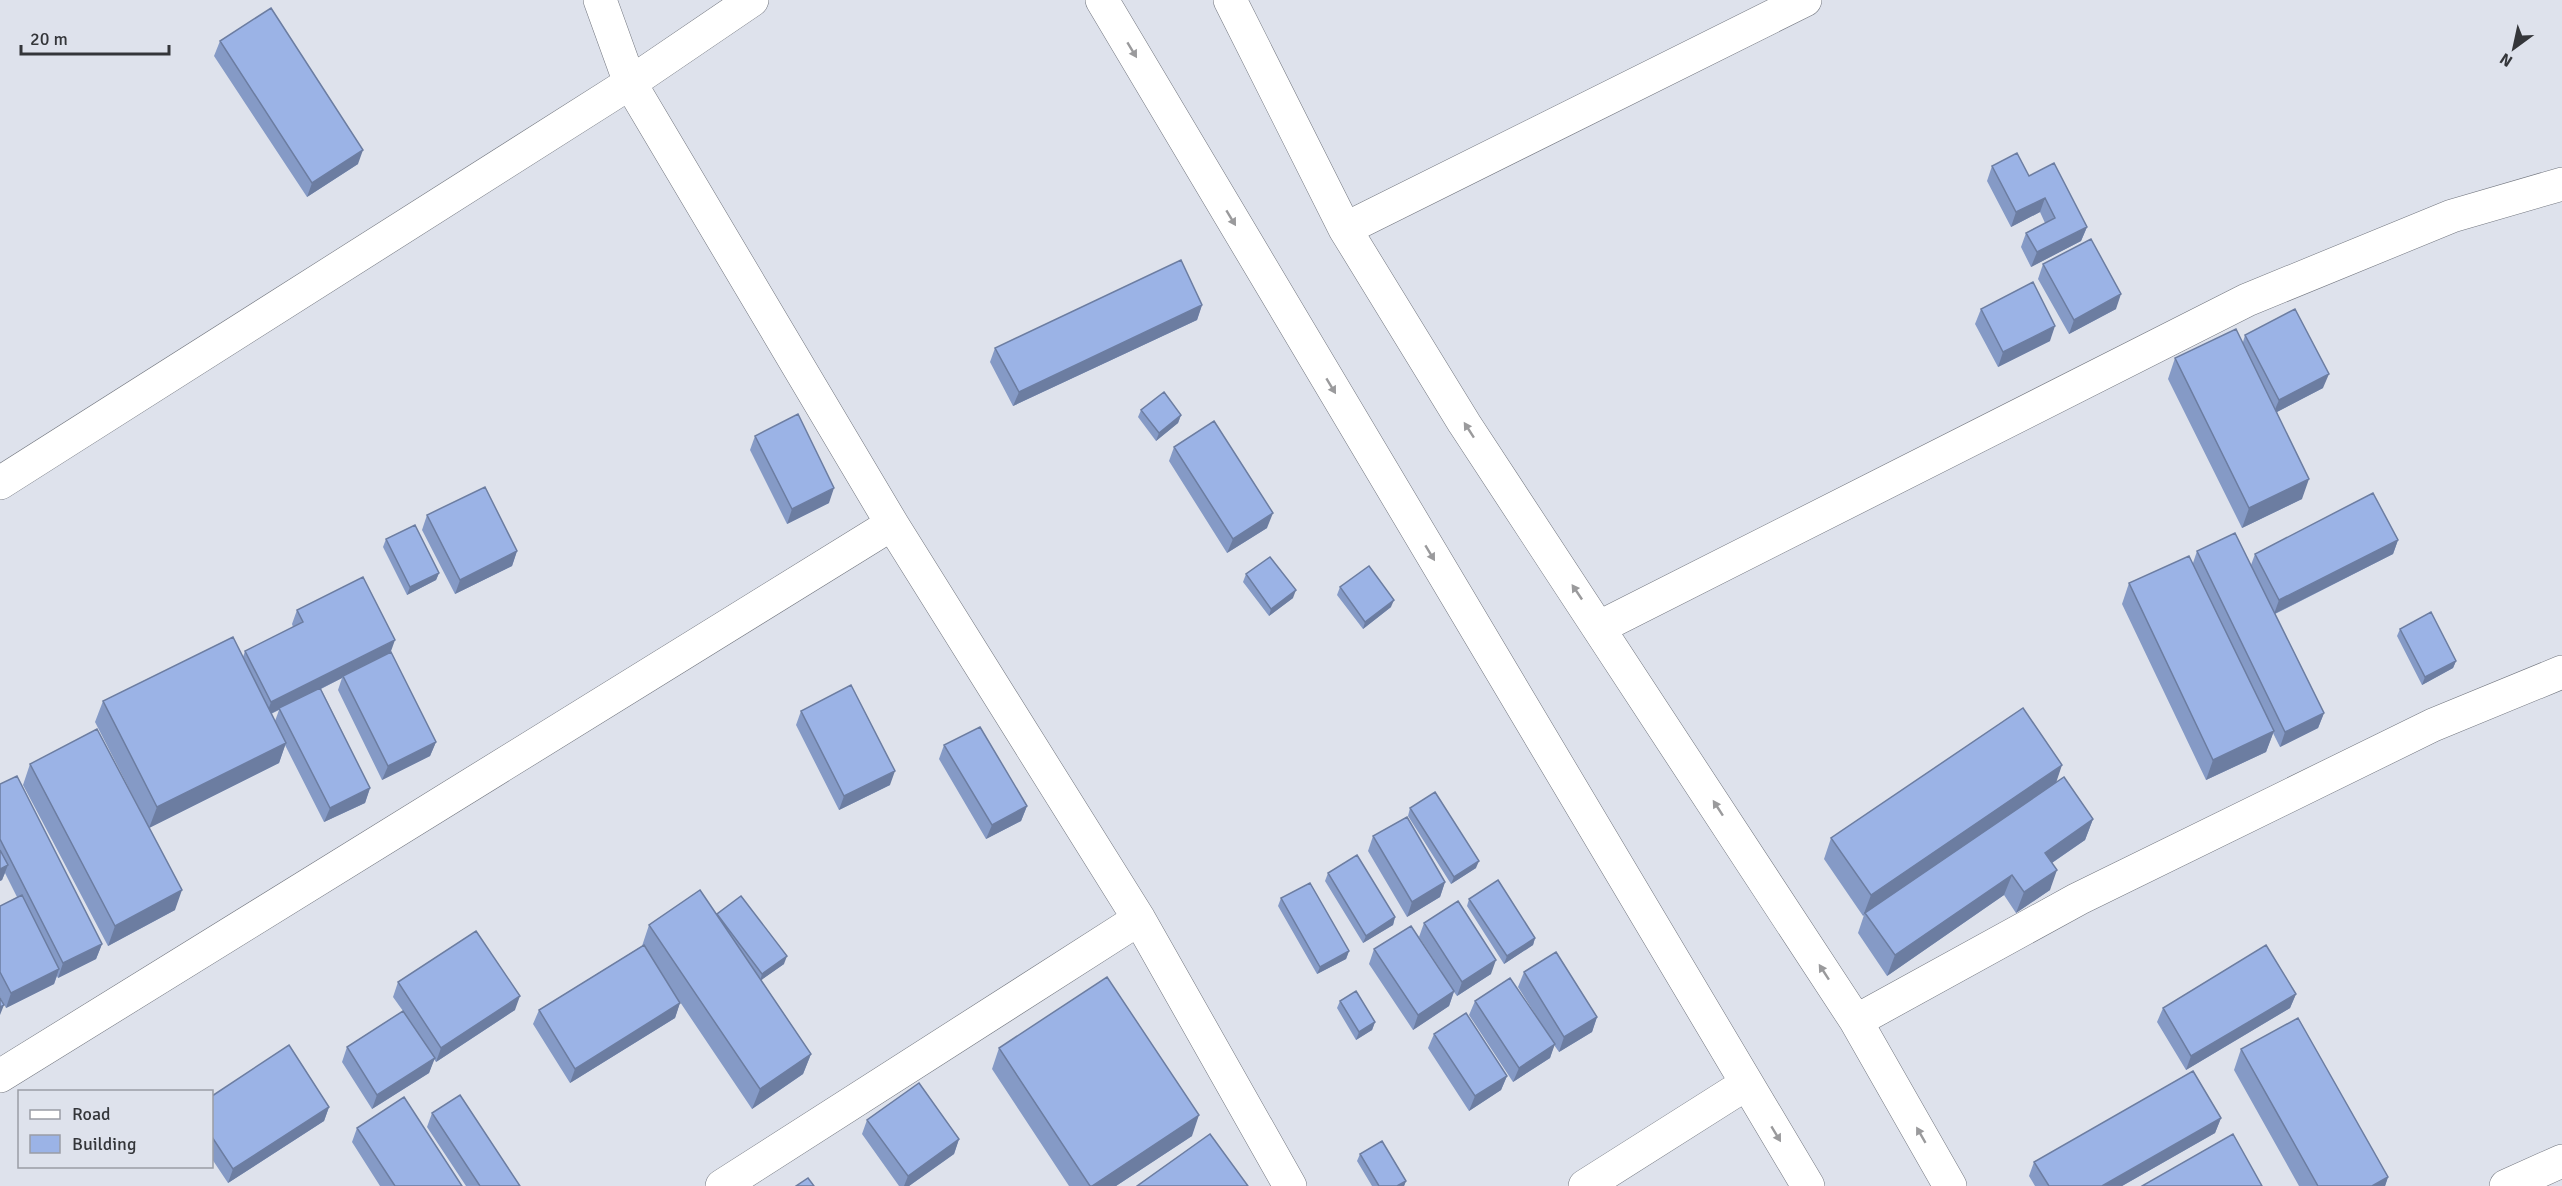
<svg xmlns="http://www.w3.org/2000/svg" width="2562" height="1186" viewBox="0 0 2562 1186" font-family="Signika,sans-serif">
  <rect width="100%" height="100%" fill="#dee2ec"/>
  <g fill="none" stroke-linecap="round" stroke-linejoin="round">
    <!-- minor casing -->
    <g stroke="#72767f" stroke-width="34">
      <path id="minor" d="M 600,0 L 630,83 L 892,524 L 1139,919 L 1290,1186
        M 1102,0 L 1808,1186
        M 1230,0 L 1345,229 L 1464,423 L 1856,1021 L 1950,1186
        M 1345,229 L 1805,0
        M 0,483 L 630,83 L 752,0
        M 1600,627 L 2247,300 L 2452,216 L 2562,184
        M 1856,1021 L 2078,899 L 2433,725 L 2562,672
        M 0,1076 L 892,524
        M 722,1186 L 1139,919
        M 1585,1186 L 1746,1084
        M 2506,1186 L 2562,1161"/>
    </g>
    <!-- minor -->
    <use href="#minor" stroke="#fff" stroke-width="33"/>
  </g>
  <!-- wall -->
  <path fill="#859ac6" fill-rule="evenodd" d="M 220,41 L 358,164 L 307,197 L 214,56 Z
    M 1992,166 L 2029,176 L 2087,227 L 2081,241 L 2031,267 L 2021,247 L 2026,233 L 2045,223 L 2040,212 L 2011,227 L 1987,181 Z
    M 2043,264 L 2116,309 L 2069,334 L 2038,279 Z
    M 1202,305 L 1197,320 L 1013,406 L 990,362 L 995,348 Z
    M 1981,309 L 2050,341 L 1998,367 L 1975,324 Z
    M 2245,335 L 2323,388 L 2277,412 L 2302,499 L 2242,528 L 2168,379 L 2175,358 L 2243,342 Z
    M 1141,410 L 1181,415 L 1178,423 L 1156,441 L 1138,417 Z
    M 755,436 L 829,503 L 787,524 L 750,450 Z
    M 1174,447 L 1267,528 L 1227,553 L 1169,461 Z
    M 427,515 L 517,551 L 512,566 L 455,594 L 422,530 Z
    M 386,539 L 439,573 L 436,580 L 407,595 L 383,547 Z
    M 2398,540 L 2393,554 L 2275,614 L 2324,713 L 2318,728 L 2280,747 L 2273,733 L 2266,752 L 2206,780 L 2122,604 L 2129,583 L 2193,563 L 2197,551 L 2251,565 L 2255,554 Z
    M 1246,574 L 1293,598 L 1269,616 L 1243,582 Z
    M 1340,587 L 1391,607 L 1363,629 L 1337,595 Z
    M 297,610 L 390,652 L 436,742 L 430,756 L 382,780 L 338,690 L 342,678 L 321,689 L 370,788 L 365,803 L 324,822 L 285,745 L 279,763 L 149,828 L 175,910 L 108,946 L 23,785 L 30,764 L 142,814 L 95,722 L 103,701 L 243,657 L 245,651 L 293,627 L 292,624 ZM 279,710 L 275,721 L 271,714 Z
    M 2400,629 L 2456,661 L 2453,668 L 2422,685 L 2397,636 Z
    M 801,711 L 890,785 L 839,810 L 796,725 Z
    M 944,745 L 1027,806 L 1021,821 L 986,839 L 939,759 Z
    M 2056,783 L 2093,819 L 2085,840 L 2052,863 L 2050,890 L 2016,913 L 2004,895 L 1887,976 L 1858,933 L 1864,915 L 1863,916 L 1824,859 L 1831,838 Z
    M 0,784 L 102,944 L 96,959 L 58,978 L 57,976 L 54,984 L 6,1008 L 0,997 L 0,906 L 17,897 L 5,873 L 2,880 L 0,881 Z
    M 1410,808 L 1476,868 L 1451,884 L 1408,816 Z
    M 1373,836 L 1445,882 L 1440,897 L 1407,917 L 1368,851 Z
    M 1328,873 L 1395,917 L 1393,925 L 1363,943 L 1325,881 Z
    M 1281,898 L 1349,951 L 1346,959 L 1317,974 L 1278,906 Z
    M 1469,899 L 1535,938 L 1533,945 L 1504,964 L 1467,906 Z
    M 716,915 L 784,964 L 761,980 L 811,1054 L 803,1074 L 752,1109 L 680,1002 L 675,1018 L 570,1083 L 533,1024 L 539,1010 L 642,946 L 649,925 Z
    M 1424,923 L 1491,974 L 1457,996 L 1454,992 L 1449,1006 L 1413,1030 L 1369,964 L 1374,949 L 1442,972 L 1419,937 Z
    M 1524,972 L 1597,1017 L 1592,1032 L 1559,1052 L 1554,1045 L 1550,1058 L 1513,1082 L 1469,1015 L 1475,1001 L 1542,1025 L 1518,987 Z
    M 398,982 L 515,1010 L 436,1062 L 434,1059 L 429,1073 L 372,1109 L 342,1062 L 347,1047 L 403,1011 L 393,997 Z
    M 2296,994 L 2290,1008 L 2186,1070 L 2157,1022 L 2163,1008 Z
    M 1340,1001 L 1375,1022 L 1372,1030 L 1356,1040 L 1337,1008 Z
    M 1434,1034 L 1507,1076 L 1501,1090 L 1469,1111 L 1428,1048 Z
    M 999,1048 L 1192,1136 L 1116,1186 L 1069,1186 L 992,1069 Z
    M 2241,1049 L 2388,1177 L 2385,1186 L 2299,1186 L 2234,1070 Z
    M 212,1096 L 329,1107 L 324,1121 L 228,1183 L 212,1159 Z
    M 432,1113 L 520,1186 L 466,1186 L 427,1127 Z
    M 2221,1118 L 2215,1133 L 2122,1186 L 2035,1186 L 2029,1176 L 2034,1162 Z
    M 867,1120 L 959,1139 L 954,1154 L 909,1186 L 899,1186 L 862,1134 Z
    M 357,1128 L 462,1186 L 380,1186 L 352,1142 Z
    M 1360,1154 L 1406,1181 L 1404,1186 L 1372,1186 L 1357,1161 Z"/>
  <!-- shaded-wall -->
  <path fill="#6c7da1" d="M 363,150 L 358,164 L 307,197 L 312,183 Z
    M 2045,198 L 2040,212 L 2011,227 L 2016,212 Z
    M 2087,227 L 2081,241 L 2031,267 L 2037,252 Z
    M 2121,294 L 2116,309 L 2069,334 L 2074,320 Z
    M 1202,305 L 1197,320 L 1013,406 L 1019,392 Z
    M 2055,326 L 2050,341 L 1998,367 L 2003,352 Z
    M 2329,374 L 2323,388 L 2273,414 L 2279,400 Z
    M 1181,415 L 1178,423 L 1156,441 L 1159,433 Z
    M 2309,479 L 2302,499 L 2242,528 L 2249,508 Z
    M 834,488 L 829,503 L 787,524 L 792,509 Z
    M 1273,513 L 1267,528 L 1227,553 L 1233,539 Z
    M 2398,540 L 2393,554 L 2274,614 L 2279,600 Z
    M 517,551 L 512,566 L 455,594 L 460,580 Z
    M 439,573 L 436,580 L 407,595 L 410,587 Z
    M 1296,590 L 1293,598 L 1269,616 L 1271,609 Z
    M 1394,600 L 1391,607 L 1363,629 L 1365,622 Z
    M 395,640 L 390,654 L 343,676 L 342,678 L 266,716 L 271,702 Z
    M 2456,661 L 2453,668 L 2422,685 L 2425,677 Z
    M 2324,713 L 2318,728 L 2280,747 L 2285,732 Z
    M 2274,731 L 2266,752 L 2206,780 L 2213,760 Z
    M 436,742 L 430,756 L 382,780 L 388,766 Z
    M 286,743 L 279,763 L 149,828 L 157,807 Z
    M 2062,765 L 2055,786 L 1865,913 L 1863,916 L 1871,895 Z
    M 895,771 L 890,785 L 839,810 L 844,796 Z
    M 370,788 L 365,803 L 324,822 L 330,808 Z
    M 1027,806 L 1021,821 L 986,839 L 992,825 Z
    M 2093,819 L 2085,840 L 2037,873 L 2045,853 Z
    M 1479,861 L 1476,868 L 1451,884 L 1454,877 Z
    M 8,865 L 2,880 L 0,881 L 0,869 Z
    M 2057,870 L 2050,890 L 2016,913 L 2024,892 Z
    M 2012,875 L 2004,895 L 1887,976 L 1895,955 Z
    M 1445,882 L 1440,897 L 1407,917 L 1412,902 Z
    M 182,890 L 175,910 L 108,946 L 115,926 Z
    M 1395,917 L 1393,925 L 1363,943 L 1366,936 Z
    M 1535,938 L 1533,945 L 1504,964 L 1507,956 Z
    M 102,944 L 96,959 L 58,978 L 63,963 Z
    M 1349,951 L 1346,959 L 1317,974 L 1320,967 Z
    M 787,956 L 784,964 L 760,981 L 762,974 Z
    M 1496,960 L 1491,974 L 1457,996 L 1462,982 Z
    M 59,969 L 54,984 L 6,1008 L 11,993 Z
    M 1454,991 L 1449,1006 L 1413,1030 L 1418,1015 Z
    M 2296,994 L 2290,1008 L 2186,1070 L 2191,1056 Z
    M 520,996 L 515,1010 L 436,1062 L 441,1048 Z
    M 680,1003 L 675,1018 L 570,1083 L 575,1069 Z
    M 4,1005 L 0,1015 L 0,1007 Z
    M 1597,1017 L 1592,1032 L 1559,1052 L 1564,1037 Z
    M 1375,1022 L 1372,1030 L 1356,1040 L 1359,1032 Z
    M 1555,1044 L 1550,1058 L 1513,1082 L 1519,1068 Z
    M 811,1054 L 803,1074 L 752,1109 L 760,1089 Z
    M 435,1058 L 429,1073 L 372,1109 L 377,1095 Z
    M 1507,1076 L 1501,1090 L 1469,1111 L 1475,1096 Z
    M 329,1107 L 324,1121 L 228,1183 L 233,1169 Z
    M 1199,1115 L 1192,1136 L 1116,1186 L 1092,1186 Z
    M 2221,1118 L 2215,1133 L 2122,1186 L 2102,1186 Z
    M 959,1139 L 954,1154 L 909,1186 L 904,1186 L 908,1176 Z
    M 2388,1177 L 2385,1186 L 2372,1186 Z
    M 1406,1181 L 1404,1186 L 1397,1186 Z"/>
  <!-- building -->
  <path fill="#9bb3e6" stroke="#6c7da1" stroke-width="1.5" d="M 271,8 L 363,150 L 312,183 L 220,41 Z
    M 2017,153 L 2029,176 L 2054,163 L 2087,227 L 2037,252 L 2026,233 L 2055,218 L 2045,198 L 2016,212 L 1992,166 Z
    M 2091,239 L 2121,294 L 2074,320 L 2043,264 Z
    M 1181,260 L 1202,305 L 1019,392 L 995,348 Z
    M 2033,282 L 2055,326 L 2003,352 L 1981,309 Z
    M 2295,309 L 2329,374 L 2279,400 L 2245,335 Z
    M 2236,329 L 2309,479 L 2249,508 L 2175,358 Z
    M 1164,392 L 1181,415 L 1159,433 L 1141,410 Z
    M 798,414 L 834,488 L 792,509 L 755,436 Z
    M 1214,421 L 1273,513 L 1233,539 L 1174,447 Z
    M 485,487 L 517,551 L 460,580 L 427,515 Z
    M 2373,493 L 2398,540 L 2279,600 L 2255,554 Z
    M 415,525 L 439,573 L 410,587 L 386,539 Z
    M 2235,533 L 2324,713 L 2285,732 L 2197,551 Z
    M 2189,556 L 2274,731 L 2213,760 L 2129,583 Z
    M 1270,557 L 1296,590 L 1271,609 L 1246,574 Z
    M 1369,566 L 1394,600 L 1365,622 L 1340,587 Z
    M 363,577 L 395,640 L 271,702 L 245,651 L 303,622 L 297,610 Z
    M 2431,612 L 2456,661 L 2425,677 L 2400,629 Z
    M 233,637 L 286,743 L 157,807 L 103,701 Z
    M 391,652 L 436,742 L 388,766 L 343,676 Z
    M 851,685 L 895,771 L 844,796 L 801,711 Z
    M 320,688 L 370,788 L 330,808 L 279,708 Z
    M 2023,708 L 2062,765 L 1871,895 L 1831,838 Z
    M 980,727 L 1027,806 L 992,825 L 944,745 Z
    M 97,729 L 182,890 L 115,926 L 30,764 Z
    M 17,776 L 102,944 L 63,963 L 0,839 L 0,784 Z
    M 2064,777 L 2093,819 L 2045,853 L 2057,870 L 2024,892 L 2012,875 L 1895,955 L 1865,913 Z
    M 1435,792 L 1479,861 L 1454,877 L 1410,808 Z
    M 1407,817 L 1445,882 L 1412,902 L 1373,836 Z
    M 0,850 L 8,865 L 0,869 Z
    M 1357,855 L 1395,917 L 1366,936 L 1328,873 Z
    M 1498,880 L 1535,938 L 1507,956 L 1469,899 Z
    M 1310,883 L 1349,951 L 1320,967 L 1281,898 Z
    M 700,890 L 811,1054 L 760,1089 L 649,925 Z
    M 22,895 L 59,969 L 11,993 L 0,972 L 0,906 Z
    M 741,896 L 787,956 L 762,974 L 717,914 Z
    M 1458,901 L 1496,960 L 1462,982 L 1424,923 Z
    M 1411,926 L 1454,991 L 1418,1015 L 1374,949 Z
    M 476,931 L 520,996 L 441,1048 L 398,982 Z
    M 644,945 L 680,1003 L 575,1069 L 539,1010 Z
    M 2266,945 L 2296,994 L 2191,1056 L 2163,1008 Z
    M 1556,952 L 1597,1017 L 1564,1037 L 1524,972 Z
    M 1107,977 L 1199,1115 L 1092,1186 L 1090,1186 L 999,1048 Z
    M 1510,978 L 1555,1044 L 1519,1068 L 1475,1001 Z
    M 1356,991 L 1375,1022 L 1359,1032 L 1340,1001 Z
    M 0,998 L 4,1005 L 0,1007 Z
    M 403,1011 L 435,1058 L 377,1095 L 347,1047 Z
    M 1466,1013 L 1507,1076 L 1475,1096 L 1434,1034 Z
    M 2298,1018 L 2388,1177 L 2372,1186 L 2318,1186 L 2241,1049 Z
    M 289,1045 L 329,1107 L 233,1169 L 212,1137 L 212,1096 Z
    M 2193,1071 L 2221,1118 L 2102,1186 L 2049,1186 L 2034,1162 Z
    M 919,1083 L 959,1139 L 908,1176 L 867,1120 Z
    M 460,1095 L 520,1186 L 480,1186 L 432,1113 Z
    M 404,1097 L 462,1186 L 395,1186 L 357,1128 Z
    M 1210,1134 L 1248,1186 L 1137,1186 Z
    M 2233,1134 L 2262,1186 L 2142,1186 Z
    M 1382,1141 L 1406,1181 L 1397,1186 L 1379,1186 L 1360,1154 Z
    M 808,1178 L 814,1186 L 796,1186 Z"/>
  <!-- one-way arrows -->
  <defs><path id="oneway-solid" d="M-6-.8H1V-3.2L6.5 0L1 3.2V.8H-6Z" transform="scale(1.5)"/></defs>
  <g fill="#9a9a9c">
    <use href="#oneway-solid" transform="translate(1132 50) rotate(59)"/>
    <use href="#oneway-solid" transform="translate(1231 218) rotate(59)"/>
    <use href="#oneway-solid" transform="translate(1331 386) rotate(59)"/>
    <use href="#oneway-solid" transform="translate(1469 430) rotate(-123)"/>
    <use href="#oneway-solid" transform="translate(1430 553) rotate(59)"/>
    <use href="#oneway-solid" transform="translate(1577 592) rotate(-124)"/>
    <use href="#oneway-solid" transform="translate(1718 808) rotate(-123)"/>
    <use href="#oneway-solid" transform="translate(1824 972) rotate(-123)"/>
    <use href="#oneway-solid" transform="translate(1776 1134) rotate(59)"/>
    <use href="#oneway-solid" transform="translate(1921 1135) rotate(-120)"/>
  </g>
  <!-- legend -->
  <rect x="18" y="1090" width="195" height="78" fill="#dee2ec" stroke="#9a9da5" stroke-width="1.5"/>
  <rect x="30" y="1110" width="30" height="9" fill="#ffffff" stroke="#9a9da5" stroke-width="1.5"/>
  <text x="72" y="1120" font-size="18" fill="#34363a">Road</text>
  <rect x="30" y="1135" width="30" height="18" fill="#9bb3e6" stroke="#9a9da5" stroke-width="1.5"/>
  <text x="72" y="1150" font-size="18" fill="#34363a">Building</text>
  <!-- north arrow -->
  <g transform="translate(2514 48) rotate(213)" stroke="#dee2ec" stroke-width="4.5" paint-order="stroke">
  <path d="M0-4.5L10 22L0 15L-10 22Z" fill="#34363a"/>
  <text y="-9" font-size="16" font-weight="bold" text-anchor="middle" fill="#34363a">N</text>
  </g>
  <!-- scale -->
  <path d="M21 45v9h148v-9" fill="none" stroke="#34363a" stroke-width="3"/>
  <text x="30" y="45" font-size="18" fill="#34363a" stroke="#dee2ec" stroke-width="4.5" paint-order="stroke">20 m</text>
</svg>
